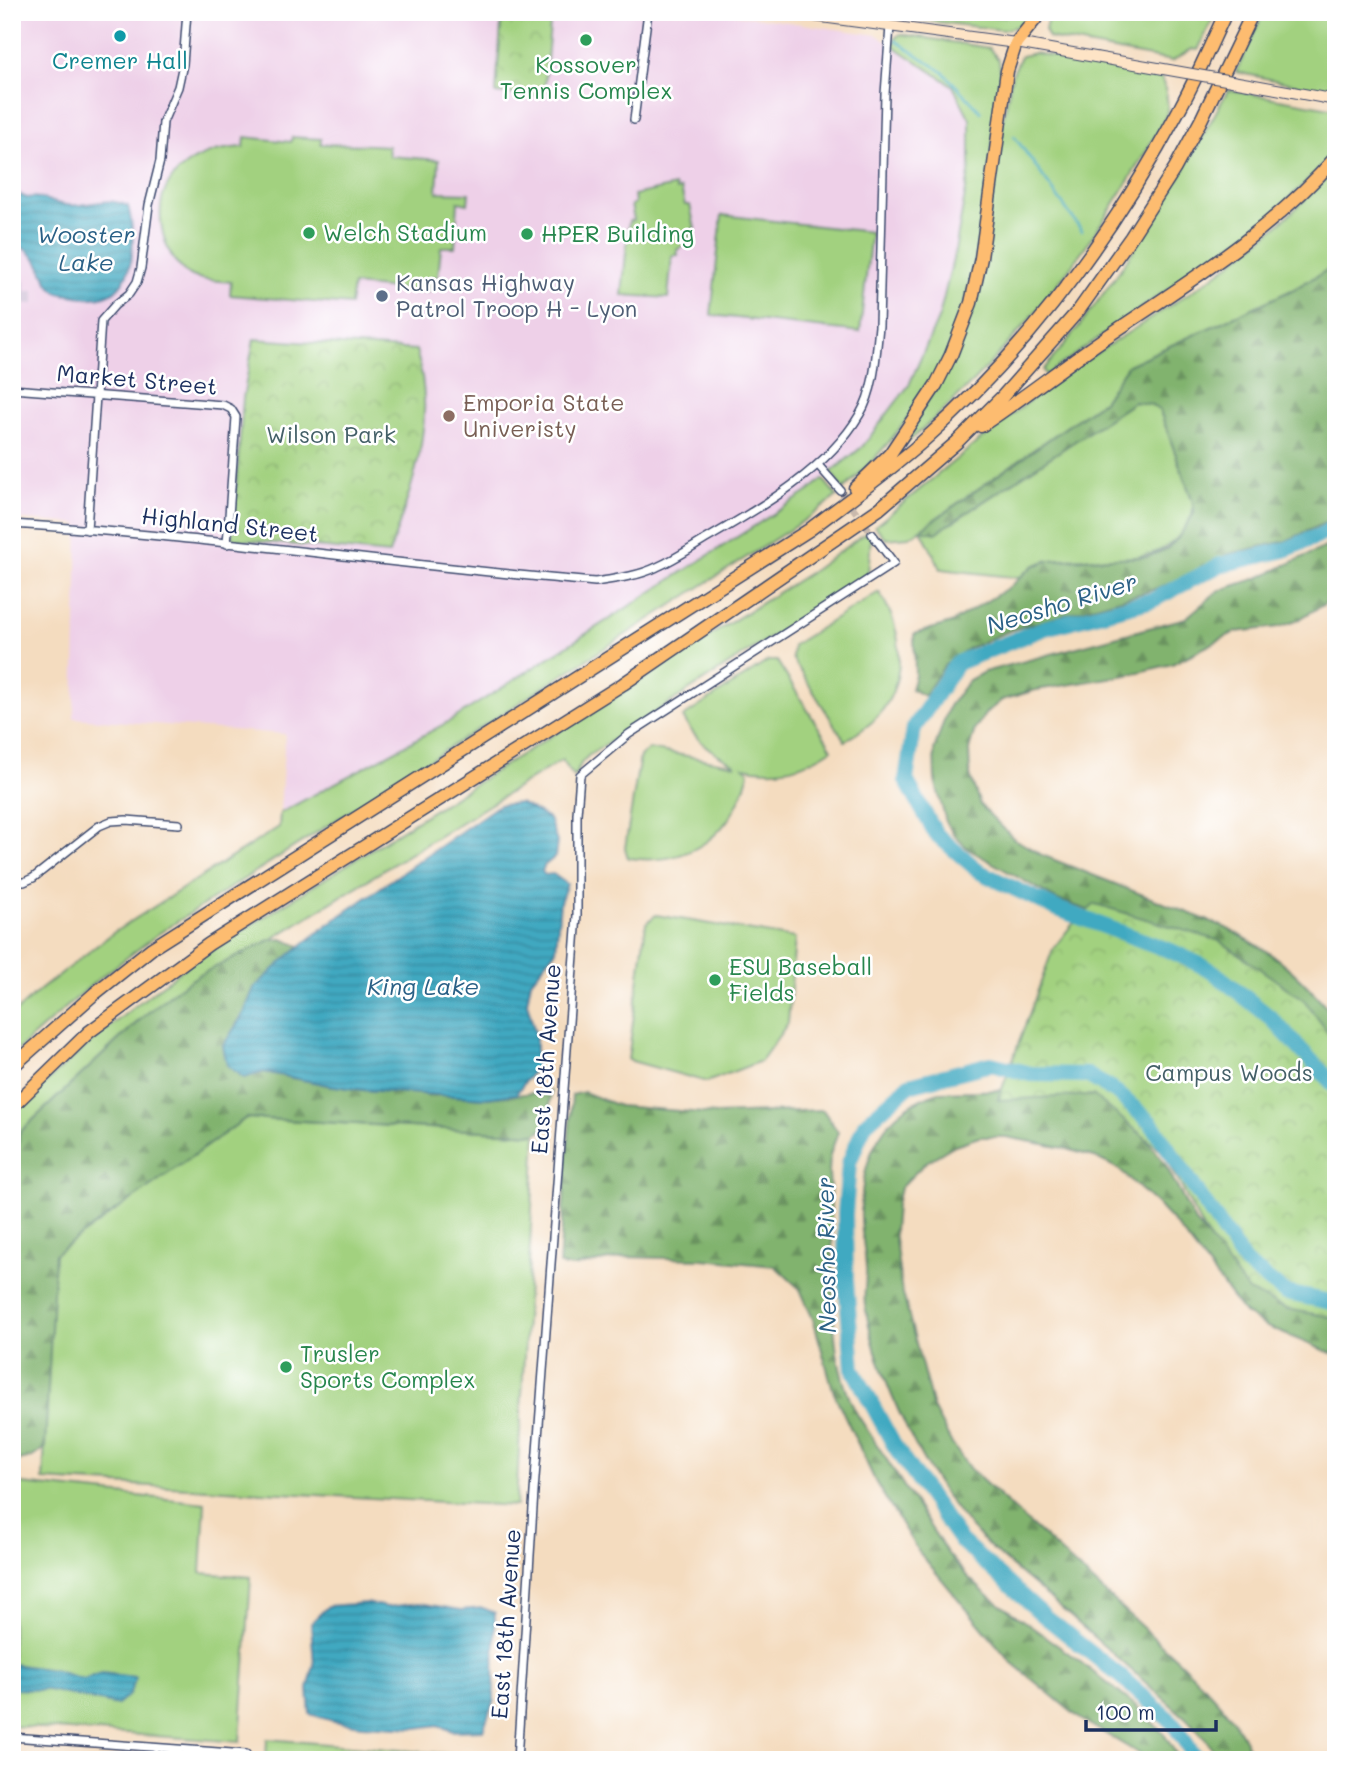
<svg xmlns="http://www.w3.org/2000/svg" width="1348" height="1772" viewBox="0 0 1348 1772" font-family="Mali,sans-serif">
  <defs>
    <pattern id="forest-firs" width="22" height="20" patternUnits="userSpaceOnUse" patternTransform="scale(1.75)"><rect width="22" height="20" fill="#81b36e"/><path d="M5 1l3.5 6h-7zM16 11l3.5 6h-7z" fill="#69925e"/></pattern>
    <pattern id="park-crowns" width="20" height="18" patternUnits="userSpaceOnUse" patternTransform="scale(1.75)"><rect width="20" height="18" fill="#a2d17f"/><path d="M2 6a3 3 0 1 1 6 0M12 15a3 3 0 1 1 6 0" fill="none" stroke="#8bb470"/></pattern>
    <pattern id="water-rules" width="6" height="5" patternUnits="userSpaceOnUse" patternTransform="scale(1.75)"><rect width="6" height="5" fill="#41a9c1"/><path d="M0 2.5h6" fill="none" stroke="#368aa0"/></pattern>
  </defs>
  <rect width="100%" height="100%" fill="#fff"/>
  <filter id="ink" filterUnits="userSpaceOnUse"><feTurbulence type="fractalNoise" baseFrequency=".0143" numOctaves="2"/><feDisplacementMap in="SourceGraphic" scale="14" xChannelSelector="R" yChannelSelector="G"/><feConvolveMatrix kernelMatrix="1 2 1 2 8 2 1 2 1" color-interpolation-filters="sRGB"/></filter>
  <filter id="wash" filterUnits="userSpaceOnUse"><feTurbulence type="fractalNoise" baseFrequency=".00686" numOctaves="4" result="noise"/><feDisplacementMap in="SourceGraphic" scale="28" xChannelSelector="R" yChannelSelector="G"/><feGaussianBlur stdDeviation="1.57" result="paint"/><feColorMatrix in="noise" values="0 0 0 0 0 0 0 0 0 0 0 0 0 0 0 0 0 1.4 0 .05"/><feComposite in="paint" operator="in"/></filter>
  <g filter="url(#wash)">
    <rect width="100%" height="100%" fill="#f4dcbf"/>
    <!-- built -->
    <path fill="#eed0e8" d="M 12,12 L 718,12 L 877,35 L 953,86 L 970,119 L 970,167 L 955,251 L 939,317 L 909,386 L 862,447 L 809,491 L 450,721 L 280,813 L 285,734 L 74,718 L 78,524 L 12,519 Z"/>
    <!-- industrial -->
    <path fill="#ccbed4" d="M 12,280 L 25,281 L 25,291 L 34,291 L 34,304 L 12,303 Z"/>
    <!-- grass -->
    <path fill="#a2d17f" stroke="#5e806e" stroke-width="2" d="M 905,12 L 1005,17 L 1009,12 L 1033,12 L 1019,26 L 1002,30 L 913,19 Z
      M 1049,12 L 1216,12 L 1198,50 L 1192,49 L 1172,61 L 1049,38 L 1045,30 Z
      M 1264,12 L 1336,12 L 1336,93 L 1236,72 Z
      M 901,34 L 989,48 L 999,60 L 1001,78 C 988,168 983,271 946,354 C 922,406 885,451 843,490 L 831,472 L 862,447 L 909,385 L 939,317 L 955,251 L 970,167 L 970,119 L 953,86 L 892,45 L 896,37 Z
      M 1035,53 L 1160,76 C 1165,85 1169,102 1167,112 C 1166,120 1147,149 1142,158 C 1079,267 998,366 902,447 L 900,445 L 957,353 L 1012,75 L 1021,56 Z
      M 1228,90 L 1336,109 L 1336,153 L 1269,218 L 1046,375 L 1043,370 C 1117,285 1175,188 1228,90 Z
      M 245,137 L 291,142 L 292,137 L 321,139 L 321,144 C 344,145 365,144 388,146 L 389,156 L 439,160 L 437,192 L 469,193 L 468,204 L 458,202 L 455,247 L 441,247 L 438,277 L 430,277 L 429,292 L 353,285 L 350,305 L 230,295 L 231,282 C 216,280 197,282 184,271 C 172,260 165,245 162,229 C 152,175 197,149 244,147 Z
      M 1336,168 L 1336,265 L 1292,290 L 1128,365 L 1103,401 L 921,529 L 937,532 L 1134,402 L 1150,404 L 1160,411 L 1193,502 C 1194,515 1191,521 1183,531 C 1153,572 1096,553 1051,560 C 1038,562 1029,569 1019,578 L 941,569 L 921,530 L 909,537 L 886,539 L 875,526 C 938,475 1000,421 1066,374 C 1112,341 1162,313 1208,280 C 1254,247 1297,211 1336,168 Z
      M 675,186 L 676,190 L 681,189 L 685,205 L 690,205 L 695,229 L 692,229 L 689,242 L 677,250 L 678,255 L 672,256 L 668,298 L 622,295 L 629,221 L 634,220 L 631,205 L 635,203 L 634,195 Z
      M 722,215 L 871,232 L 860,332 L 711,315 Z
      M 823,479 L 837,496 L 814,514 L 158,934 L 96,981 L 12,1055 L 12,1015 L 40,990 L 113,933 L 279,827 L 280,813 L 450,721 L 809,491 Z
      M 867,532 L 871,538 L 868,574 L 588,756 L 582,762 L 574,777 L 562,760 L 270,940 L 199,975 L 177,989 L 144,1016 L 19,1133 L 18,1146 L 12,1151 L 12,1116 C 67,1059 128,1010 191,963 L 814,570 Z
      M 879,592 C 905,632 909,686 872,722 C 864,729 854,735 845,741 L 792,658 L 793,645 Z
      M 768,661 L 777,661 L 832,749 C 804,768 777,775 744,767 L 749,772 C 734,833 692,867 628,858 L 625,848 L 640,756 L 649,749 L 736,765 C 712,751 697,744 683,717 Z
      M 656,915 L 795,938 L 788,1023 L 761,1061 L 707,1082 L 628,1060 L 646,923 Z
      M 246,1118 L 536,1134 L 516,1506 L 43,1480 L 54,1254 Z
      M 12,1483 L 205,1503 L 201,1573 L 251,1577 L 240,1742 L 12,1726 Z
      M 267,1739 L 508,1759 L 508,1760 L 266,1760 Z"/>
    <!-- forest -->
    <path fill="url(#forest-firs)" stroke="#4e7166" stroke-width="2" d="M 1336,265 L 1336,518 L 1286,541 L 1229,554 L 1174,582 L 1149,591 L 1011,630 L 969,648 L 945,665 L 924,696 L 911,689 L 915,675 L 914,634 L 951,623 L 1011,586 L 1033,566 L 1050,560 L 1147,557 L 1167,549 L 1178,538 L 1194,513 L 1193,502 L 1160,411 L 1150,404 L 1134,402 L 936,533 L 920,530 L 1103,401 L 1128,365 L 1292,290 Z
      M 1336,542 L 1336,597 L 1296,621 L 1279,627 L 1235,632 L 1172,664 L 1127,675 L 1036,690 L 1002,700 L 986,713 L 975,729 L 969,750 L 970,775 L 980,805 L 1013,838 L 1042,855 L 1224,927 C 1275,952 1299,974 1336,1018 L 1336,1065 L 1181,942 L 1058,900 L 968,849 L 954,835 L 946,822 L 935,780 L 934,750 L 949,706 L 969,680 L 984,672 L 1186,618 L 1218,591 L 1258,578 Z
      M 282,939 L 300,946 L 254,988 L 244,1013 L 264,1072 L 328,1085 L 363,1090 L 486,1098 L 551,1091 L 548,1124 L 536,1134 L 246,1118 L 55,1254 L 45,1447 C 34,1457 28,1462 12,1460 L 12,1151 L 18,1146 L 19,1133 L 144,1016 L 177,989 L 199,975 L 270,940 Z
      M 1051,1089 L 1072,1089 L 1104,1097 L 1130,1119 L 1164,1162 L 1195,1222 L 1237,1273 L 1336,1316 L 1336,1355 L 1265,1326 L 1244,1313 L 1178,1227 L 1156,1203 L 1117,1168 L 1094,1157 L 1064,1148 L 1006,1137 L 979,1137 L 955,1145 L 925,1163 L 900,1188 L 896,1205 L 894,1231 L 901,1286 L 933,1408 L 952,1444 L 970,1469 L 1179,1661 C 1209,1691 1239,1719 1253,1760 L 1220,1760 L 1207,1741 L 1188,1720 C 1141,1678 1093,1636 1045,1594 C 1023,1575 998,1556 978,1535 C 925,1480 877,1379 865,1305 C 863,1293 867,1280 866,1268 C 865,1248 860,1230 861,1210 C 862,1155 883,1109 939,1092 Z
      M 584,1092 L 619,1106 L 716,1114 L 823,1110 L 838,1132 L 830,1155 L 829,1173 C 831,1204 832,1235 833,1266 C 833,1317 832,1368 857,1414 L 948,1554 L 967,1576 L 986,1594 L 1078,1660 L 1136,1706 L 1164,1734 L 1180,1760 L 1150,1760 L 1079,1718 L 1011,1662 L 918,1551 L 876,1483 L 834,1393 L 813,1319 L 800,1289 L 775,1266 L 703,1259 L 625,1257 L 573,1267 L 559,1265 L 572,1095 Z"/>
    <!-- park -->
    <path fill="url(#park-crowns)" stroke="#5e806e" stroke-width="2" d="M 502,12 L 551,12 L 544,97 L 496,93 Z
      M 254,339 L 416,350 C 438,423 412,485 389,554 L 232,539 L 243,398 Z
      M 1095,904 L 1220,941 L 1304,1000 L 1336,1043 L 1336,1318 L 1287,1309 L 1248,1291 L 1205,1233 L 1164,1153 L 1093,1095 L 998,1100 L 1053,949 L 1071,926 Z"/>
    <!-- water -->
    <path fill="url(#water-rules)" stroke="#2e6c90" stroke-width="2" d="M 12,191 L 27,198 C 39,195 49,202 61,204 C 83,210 104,194 128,206 C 138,244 136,306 81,297 C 75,295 65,295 59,293 C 46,287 45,273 38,262 C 33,254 21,246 12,242 Z
      M 520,803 L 549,819 L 557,842 L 555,857 L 544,866 L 542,872 L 545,875 L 553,874 L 567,884 L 560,902 L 556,950 L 531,981 L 527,1002 L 536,1037 L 536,1067 L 516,1094 L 486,1098 L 363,1090 L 328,1085 L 264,1072 L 244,1078 L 227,1065 L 223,1046 L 244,1013 L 254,988 L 286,958 L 327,925 L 499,805 Z
      M 366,1603 L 387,1607 L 419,1603 L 461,1610 L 483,1608 L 495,1613 L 494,1700 L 483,1730 L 452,1731 L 438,1725 L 417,1728 L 362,1725 L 333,1721 L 310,1714 L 308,1689 L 314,1665 L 311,1623 L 328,1606 Z
      M 12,1664 L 53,1670 L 83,1679 L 102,1673 L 136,1677 L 129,1695 L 117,1705 L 48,1690 L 12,1689 Z"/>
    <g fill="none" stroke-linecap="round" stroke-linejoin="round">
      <!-- stream -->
      <path stroke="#41a9c1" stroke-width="2.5" d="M 895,40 L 943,72 L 981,112
        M 1014,136 L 1082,231"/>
      <!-- river -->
      <path stroke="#41a9c1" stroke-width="16" d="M 1336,526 L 1323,534 L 1285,550 L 1220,565 L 1153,600 L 1045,628 L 957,663 L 914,728 L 906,780 L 936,834 L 980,872 L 1055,908 L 1171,951 L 1211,970 L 1271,1018 L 1336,1087
        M 1197,1760 L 1173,1723 L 1120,1676 L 1043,1615 L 960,1540 L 895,1447 L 853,1369 L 846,1281 L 845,1214 L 849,1163 L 865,1124 L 909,1085 L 991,1064 L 1031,1074 L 1087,1075 L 1116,1092 L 1151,1123 L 1245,1263 L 1286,1293 L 1336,1303"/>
    </g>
  </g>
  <g filter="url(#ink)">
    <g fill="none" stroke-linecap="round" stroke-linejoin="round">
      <!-- street-tunnel -->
      <path stroke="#c9b9ac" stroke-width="7" stroke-dasharray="7 3.5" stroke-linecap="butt" d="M 840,490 L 872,534"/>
      <!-- street casing -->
      <g stroke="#3c496d" stroke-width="10">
        <path id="street" d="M 634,120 L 648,12
          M 12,389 L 223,405 L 231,409 L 236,417 L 227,544
          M 818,465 L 840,490
          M 12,524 C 207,536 401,566 595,582 C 615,579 639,576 657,567 C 675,559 691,548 708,538 C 762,507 828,469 860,414 C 875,389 876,355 879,326 L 885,94 L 890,26
          M 87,530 L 101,321 L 115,305 L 129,294 L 137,282 L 141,268 L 149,205 L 160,161 L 163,122 L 178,87 L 183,64 L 187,12
          M 12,882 L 24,882 L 33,878 L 99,826 L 111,821 L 126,820 L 179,824
          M 12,1737 L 246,1754
          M 517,1760 L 534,1492 L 577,915 L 577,814 L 580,775 L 629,734 L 894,563 L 872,534"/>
      </g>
      <!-- secondary casing -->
      <g stroke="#3c496d" stroke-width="12">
        <path id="secondary" d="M 784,12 L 1016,43 L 1095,57
          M 1249,84 L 1336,100"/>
      </g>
      <!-- highway casing -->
      <g stroke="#3c496d" stroke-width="15">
        <path id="highway" d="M 981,426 C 1022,399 1061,368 1102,340 C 1185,284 1270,233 1336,157
          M 855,488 L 890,454 L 936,385 L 951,355 L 971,303 L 981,258 L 1007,71 L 1016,43 L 1041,12
          M 12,1067 L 94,994 L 152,948 L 809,530 C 847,501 886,474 922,442 C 1028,349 1114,232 1180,108 C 1197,77 1211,44 1226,12
          M 12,1107 L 89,1032 L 209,944 L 623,684 L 879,509 L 957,442 L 1003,396 L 1079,310 L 1131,237 L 1175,168 L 1201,120 L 1253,12"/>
      </g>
      <!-- street -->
      <use href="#street" stroke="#fff" stroke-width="7"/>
      <!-- secondary -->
      <use href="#secondary" stroke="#fee4c6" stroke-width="10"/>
      <!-- highway -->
      <use href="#highway" stroke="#fdbc70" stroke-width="12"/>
      <!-- secondary-bridge casing -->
      <g stroke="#3c496d" stroke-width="12" stroke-linecap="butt">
        <path id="secondary-bridge" d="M 1095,57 L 1249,84"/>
      </g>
      <!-- secondary-bridge -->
      <use href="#secondary-bridge" stroke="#fee4c6" stroke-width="10"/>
    </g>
  </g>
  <!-- markers -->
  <circle fill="#0f9aa8" stroke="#fff" stroke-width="2.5" cx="120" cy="36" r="7"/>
  <g fill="#2e9e5b" stroke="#fff" stroke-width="2.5">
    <circle cx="586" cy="40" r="7"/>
    <circle cx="309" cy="233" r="7"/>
    <circle cx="527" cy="234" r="7"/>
    <circle cx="715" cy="980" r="7"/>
    <circle cx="286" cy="1367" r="7"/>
  </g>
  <circle fill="#5c6f8a" stroke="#fff" stroke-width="2.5" cx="382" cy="296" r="7"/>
  <circle fill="#8d6e63" stroke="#fff" stroke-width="2.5" cx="449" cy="416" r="7"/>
  <g text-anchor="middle" stroke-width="5" stroke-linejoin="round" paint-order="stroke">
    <!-- culture labels -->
    <g font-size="23" fill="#0d838f" stroke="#fff">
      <text x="120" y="69">Cremer Hall</text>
    </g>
    <!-- leisure labels -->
    <g font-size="23" fill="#27864d" stroke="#fff" text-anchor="start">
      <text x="586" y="73" text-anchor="middle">Kossover<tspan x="586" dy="26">Tennis Complex</tspan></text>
      <text x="323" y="241">Welch Stadium</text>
      <text x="541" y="242">HPER Building</text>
      <text x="729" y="975">ESU Baseball<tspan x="729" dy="26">Fields</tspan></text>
      <text x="300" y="1362">Trusler<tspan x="300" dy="26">Sports Complex</tspan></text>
    </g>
    <!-- service labels -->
    <g font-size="23" fill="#4e5e75" stroke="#fff" text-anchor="start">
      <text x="396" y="291">Kansas Highway<tspan x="396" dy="26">Patrol Troop H - Lyon</tspan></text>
    </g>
    <!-- street labels -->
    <g font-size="23" fill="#1b2f5e" stroke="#fff">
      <text transform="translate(137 380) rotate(5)" y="8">Market Street</text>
      <text transform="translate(230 525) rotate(6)" y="8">Highland Street</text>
      <text transform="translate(546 1059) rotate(-86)" y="8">East 18th Avenue</text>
      <text transform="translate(506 1624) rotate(-86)" y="8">East 18th Avenue</text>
    </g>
    <!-- education labels -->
    <g font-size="23" fill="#785e54" stroke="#fff" text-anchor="start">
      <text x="463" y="411">Emporia State<tspan x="463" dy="26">Univeristy</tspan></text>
    </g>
    <!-- park labels -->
    <g font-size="23" fill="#446068" stroke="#fff">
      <text x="331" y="443">Wilson Park</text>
      <text x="1229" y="1081">Campus Woods</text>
    </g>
    <!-- water labels -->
    <g font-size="24" font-style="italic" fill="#2a6086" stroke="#fff">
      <text x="86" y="243">Wooster<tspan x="86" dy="28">Lake</tspan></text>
      <text transform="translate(1062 604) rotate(-17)" y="8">Neosho River</text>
      <text x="423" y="995">King Lake</text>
      <text transform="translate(827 1255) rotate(-91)" y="8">Neosho River</text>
    </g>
  </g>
  <!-- margin -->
  <rect width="1348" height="1772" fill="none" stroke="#fff" stroke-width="42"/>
  <!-- scale -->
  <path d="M1086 1720v10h130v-10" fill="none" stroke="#1b2f5e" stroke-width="3.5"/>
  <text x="1096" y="1720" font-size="21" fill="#1b2f5e" stroke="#ffffff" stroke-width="5" paint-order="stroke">100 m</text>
</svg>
